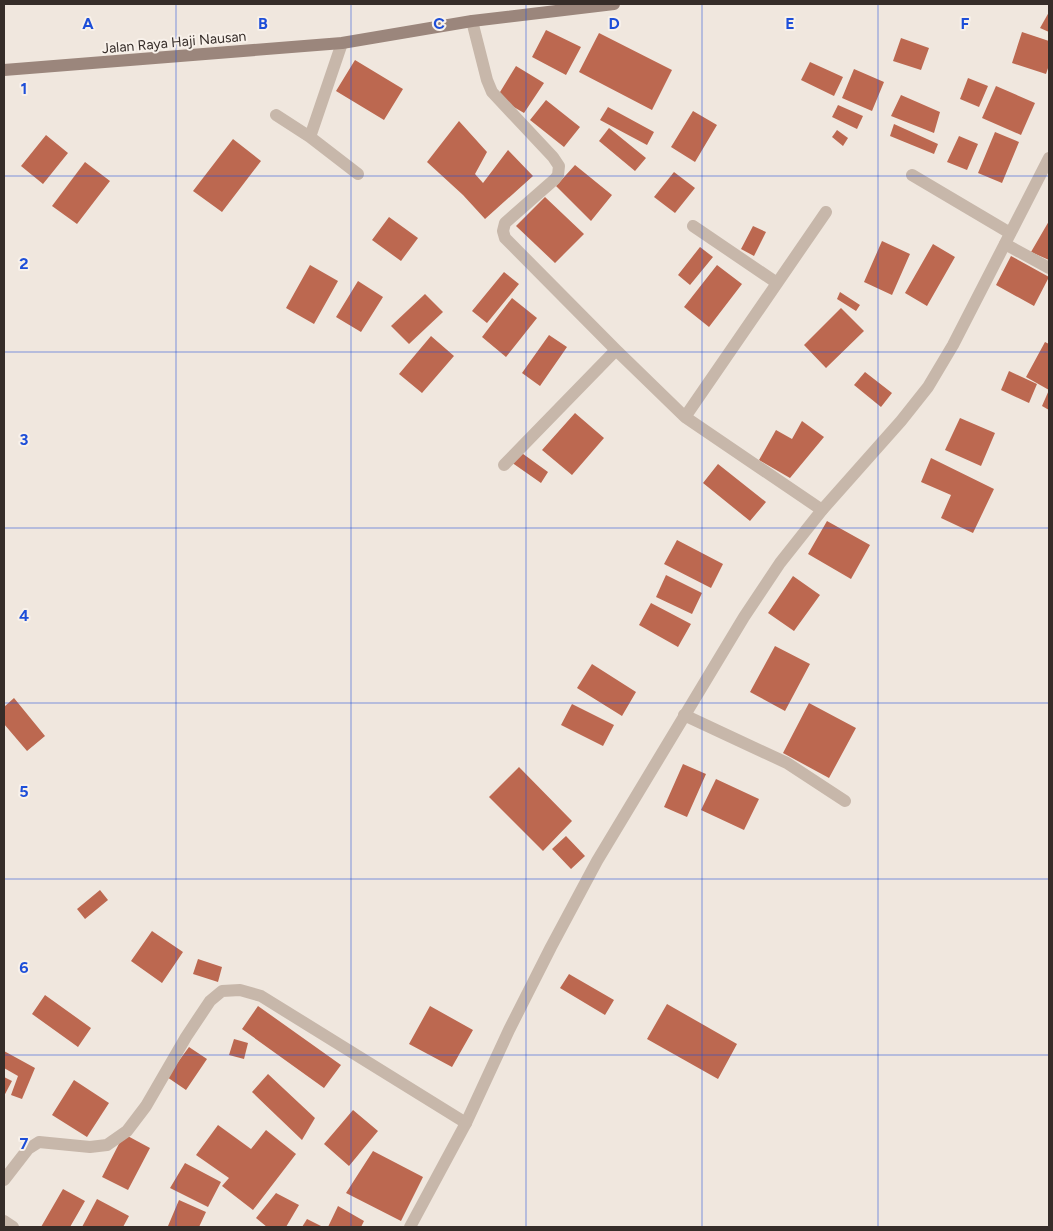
<svg xmlns="http://www.w3.org/2000/svg" width="1053" height="1231" viewBox="0 0 1053 1231" font-family="Figtree,sans-serif">
  <rect width="100%" height="100%" fill="#f0e7de"/>
  <!-- building -->
  <path fill="#bc6850" d="M 1049,12 L 1049,32 L 1040,28 Z
    M 546,30 L 581,47 L 566,75 L 532,57 Z
    M 1022,32 L 1049,41 L 1049,65 L 1046,74 L 1012,63 Z
    M 599,33 L 672,70 L 652,110 L 579,72 Z
    M 901,38 L 929,48 L 921,70 L 893,61 Z
    M 355,60 L 403,89 L 384,120 L 336,91 Z
    M 810,62 L 843,77 L 834,96 L 801,80 Z
    M 516,66 L 544,83 L 524,113 L 497,97 Z
    M 854,69 L 884,82 L 872,111 L 842,98 Z
    M 968,78 L 988,86 L 979,107 L 960,99 Z
    M 996,86 L 1035,103 L 1021,135 L 982,118 Z
    M 901,95 L 940,112 L 934,133 L 891,116 Z
    M 546,100 L 580,127 L 564,147 L 530,120 Z
    M 838,105 L 863,116 L 857,129 L 832,117 Z
    M 608,107 L 654,132 L 647,145 L 600,120 Z
    M 693,111 L 717,125 L 695,162 L 671,147 Z
    M 459,121 L 487,152 L 475,174 L 483,183 L 508,150 L 533,176 L 485,219 L 463,195 L 427,162 Z
    M 894,124 L 938,144 L 934,154 L 890,136 Z
    M 609,128 L 646,158 L 635,171 L 599,141 Z
    M 837,130 L 848,138 L 843,146 L 832,137 Z
    M 995,132 L 1019,142 L 1002,183 L 978,173 Z
    M 46,135 L 68,153 L 43,184 L 21,166 Z
    M 959,136 L 978,144 L 967,170 L 947,162 Z
    M 233,139 L 261,161 L 222,212 L 193,191 Z
    M 85,162 L 110,181 L 77,224 L 52,206 Z
    M 575,165 L 612,195 L 591,221 L 556,186 Z
    M 674,172 L 695,188 L 675,213 L 654,197 Z
    M 545,197 L 584,234 L 555,263 L 516,226 Z
    M 389,217 L 418,238 L 401,261 L 372,240 Z
    M 1049,221 L 1049,260 L 1031,252 Z
    M 753,226 L 766,232 L 754,256 L 741,249 Z
    M 882,241 L 910,254 L 892,295 L 864,282 Z
    M 933,244 L 955,257 L 927,306 L 905,293 Z
    M 700,247 L 713,257 L 690,285 L 678,275 Z
    M 1011,256 L 1049,277 L 1034,306 L 996,285 Z
    M 310,265 L 338,281 L 314,324 L 286,308 Z
    M 717,265 L 742,284 L 709,327 L 684,307 Z
    M 504,272 L 519,284 L 487,323 L 472,311 Z
    M 358,281 L 383,297 L 361,332 L 336,317 Z
    M 840,292 L 860,305 L 856,311 L 837,299 Z
    M 425,294 L 443,312 L 409,344 L 391,326 Z
    M 512,298 L 537,318 L 506,357 L 482,337 Z
    M 841,308 L 864,331 L 826,368 L 804,345 Z
    M 549,335 L 567,347 L 540,386 L 522,373 Z
    M 431,336 L 454,356 L 422,393 L 399,374 Z
    M 1045,342 L 1049,344 L 1049,390 L 1026,377 Z
    M 1009,371 L 1037,384 L 1029,403 L 1001,390 Z
    M 865,372 L 892,393 L 881,407 L 854,385 Z
    M 1049,390 L 1049,410 L 1042,406 Z
    M 575,413 L 604,438 L 572,475 L 542,450 Z
    M 960,418 L 995,433 L 981,466 L 945,450 Z
    M 802,421 L 824,437 L 790,478 L 759,460 L 776,430 L 792,439 Z
    M 519,451 L 548,472 L 541,483 L 511,462 Z
    M 931,458 L 994,489 L 973,533 L 941,518 L 951,495 L 921,482 Z
    M 718,464 L 766,502 L 750,521 L 703,483 Z
    M 827,521 L 870,545 L 851,579 L 808,554 Z
    M 677,540 L 723,564 L 711,588 L 664,564 Z
    M 666,575 L 702,593 L 692,614 L 656,597 Z
    M 793,576 L 820,595 L 794,631 L 768,613 Z
    M 651,603 L 691,624 L 678,647 L 639,625 Z
    M 775,646 L 810,664 L 785,711 L 750,692 Z
    M 592,664 L 636,692 L 622,716 L 577,688 Z
    M 14,698 L 45,736 L 27,751 L 4,724 L 4,707 Z
    M 809,703 L 856,728 L 829,778 L 783,753 Z
    M 572,704 L 614,725 L 603,746 L 561,725 Z
    M 683,764 L 706,774 L 687,817 L 664,807 Z
    M 519,767 L 572,821 L 543,851 L 489,797 Z
    M 716,779 L 759,799 L 744,830 L 701,810 Z
    M 566,836 L 585,856 L 571,869 L 552,849 Z
    M 100,890 L 108,900 L 85,919 L 77,909 Z
    M 152,931 L 183,952 L 162,983 L 131,961 Z
    M 198,959 L 222,967 L 218,982 L 193,974 Z
    M 569,974 L 614,1000 L 605,1015 L 560,988 Z
    M 45,995 L 91,1028 L 78,1047 L 32,1014 Z
    M 667,1004 L 737,1044 L 718,1079 L 647,1039 Z
    M 258,1006 L 341,1065 L 324,1088 L 242,1029 Z
    M 430,1006 L 473,1030 L 452,1067 L 409,1044 Z
    M 234,1039 L 248,1043 L 244,1059 L 229,1055 Z
    M 189,1047 L 207,1059 L 186,1090 L 167,1077 Z
    M 4,1051 L 35,1068 L 22,1099 L 11,1095 L 18,1076 L 4,1068 Z
    M 268,1074 L 315,1118 L 302,1140 L 252,1092 Z
    M 4,1077 L 12,1081 L 4,1096 Z
    M 74,1080 L 109,1103 L 87,1137 L 52,1115 Z
    M 353,1110 L 378,1131 L 349,1166 L 324,1144 Z
    M 218,1125 L 251,1149 L 266,1130 L 296,1154 L 253,1210 L 222,1186 L 229,1178 L 196,1155 Z
    M 124,1134 L 150,1148 L 128,1190 L 102,1177 Z
    M 373,1151 L 423,1177 L 401,1221 L 346,1193 Z
    M 185,1163 L 221,1182 L 208,1207 L 170,1188 Z
    M 63,1189 L 85,1201 L 70,1227 L 41,1227 Z
    M 276,1193 L 299,1205 L 286,1227 L 267,1227 L 256,1218 Z
    M 97,1199 L 129,1216 L 123,1227 L 82,1227 Z
    M 179,1200 L 206,1212 L 199,1227 L 172,1227 L 168,1226 Z
    M 338,1206 L 364,1221 L 361,1227 L 328,1227 Z
    M 307,1219 L 323,1227 L 302,1227 Z"/>
  <g fill="none" stroke-linecap="round" stroke-linejoin="round">
    <!-- minor -->
    <path stroke="#c7b7aa" stroke-width="12" d="M 472,21 L 487,80 L 492,92 L 553,157 L 559,166 L 558,175 L 555,179 L 505,223 L 503,231 L 505,238 L 616,350 L 685,417 L 822,510
      M 342,43 L 310,137 L 358,174
      M 276,115 L 310,137
      M 912,175 L 1010,233
      M 693,226 L 777,283
      M 1005,244 L 1049,268
      M 685,417 L 826,212
      M 504,465 L 616,350
      M 684,715 L 787,763 L 845,801
      M 4,1180 L 28,1149 L 39,1142 L 90,1147 L 107,1145 L 127,1131 L 146,1106 L 186,1037 L 210,1001 L 222,991 L 240,990 L 261,996 L 466,1123
      M 4,1221 L 13,1227"/>
    <!-- tertiary -->
    <path stroke="#c7b7aa" stroke-width="12" d="M 410,1227 L 466,1123 L 509,1030 L 551,947 L 597,861 L 744,617 L 780,563 L 822,510 L 901,421 L 928,387 L 953,345 L 1049,158"/>
    <!-- secondary -->
    <path stroke="#9b867c" stroke-width="12" d="M 4,70 L 342,43 L 472,21 L 614,4"/>
  </g>
  <!-- grid -->
  <path fill="none" stroke="#1d4ed8" stroke-width="1" stroke-opacity="0.55" d="M 176,4 L 176,1227M 351,4 L 351,1227M 526,4 L 526,1227M 702,4 L 702,1227M 878,4 L 878,1227M 4,176 L 1049,176M 4,352 L 1049,352M 4,528 L 1049,528M 4,703 L 1049,703M 4,879 L 1049,879M 4,1055 L 1049,1055"/>
  <g text-anchor="middle" stroke-width="4" stroke-linejoin="round" paint-order="stroke">
    <!-- street labels -->
    <g font-size="14" fill="#362d29" stroke="#f8f1ea">
      <text transform="translate(174 42) rotate(-5)" y="5">Jalan Raya Haji Nausan</text>
    </g>
  </g>
  <g font-size="16" text-anchor="middle" font-weight="bold" fill="#1d4ed8" stroke="#f8f1ea" stroke-width="4" stroke-linejoin="round" paint-order="stroke">
    <text x="88" y="29">A</text>
    <text x="263" y="29">B</text>
    <text x="439" y="29">C</text>
    <text x="614" y="29">D</text>
    <text x="790" y="29">E</text>
    <text x="965" y="29">F</text>
    <text x="24" y="94">1</text>
    <text x="24" y="269">2</text>
    <text x="24" y="445">3</text>
    <text x="24" y="621">4</text>
    <text x="24" y="797">5</text>
    <text x="24" y="973">6</text>
    <text x="24" y="1149">7</text>
  </g>
  <!-- border -->
  <rect width="1053" height="1231" fill="none" stroke="#362d29" stroke-width="10"/>
</svg>
